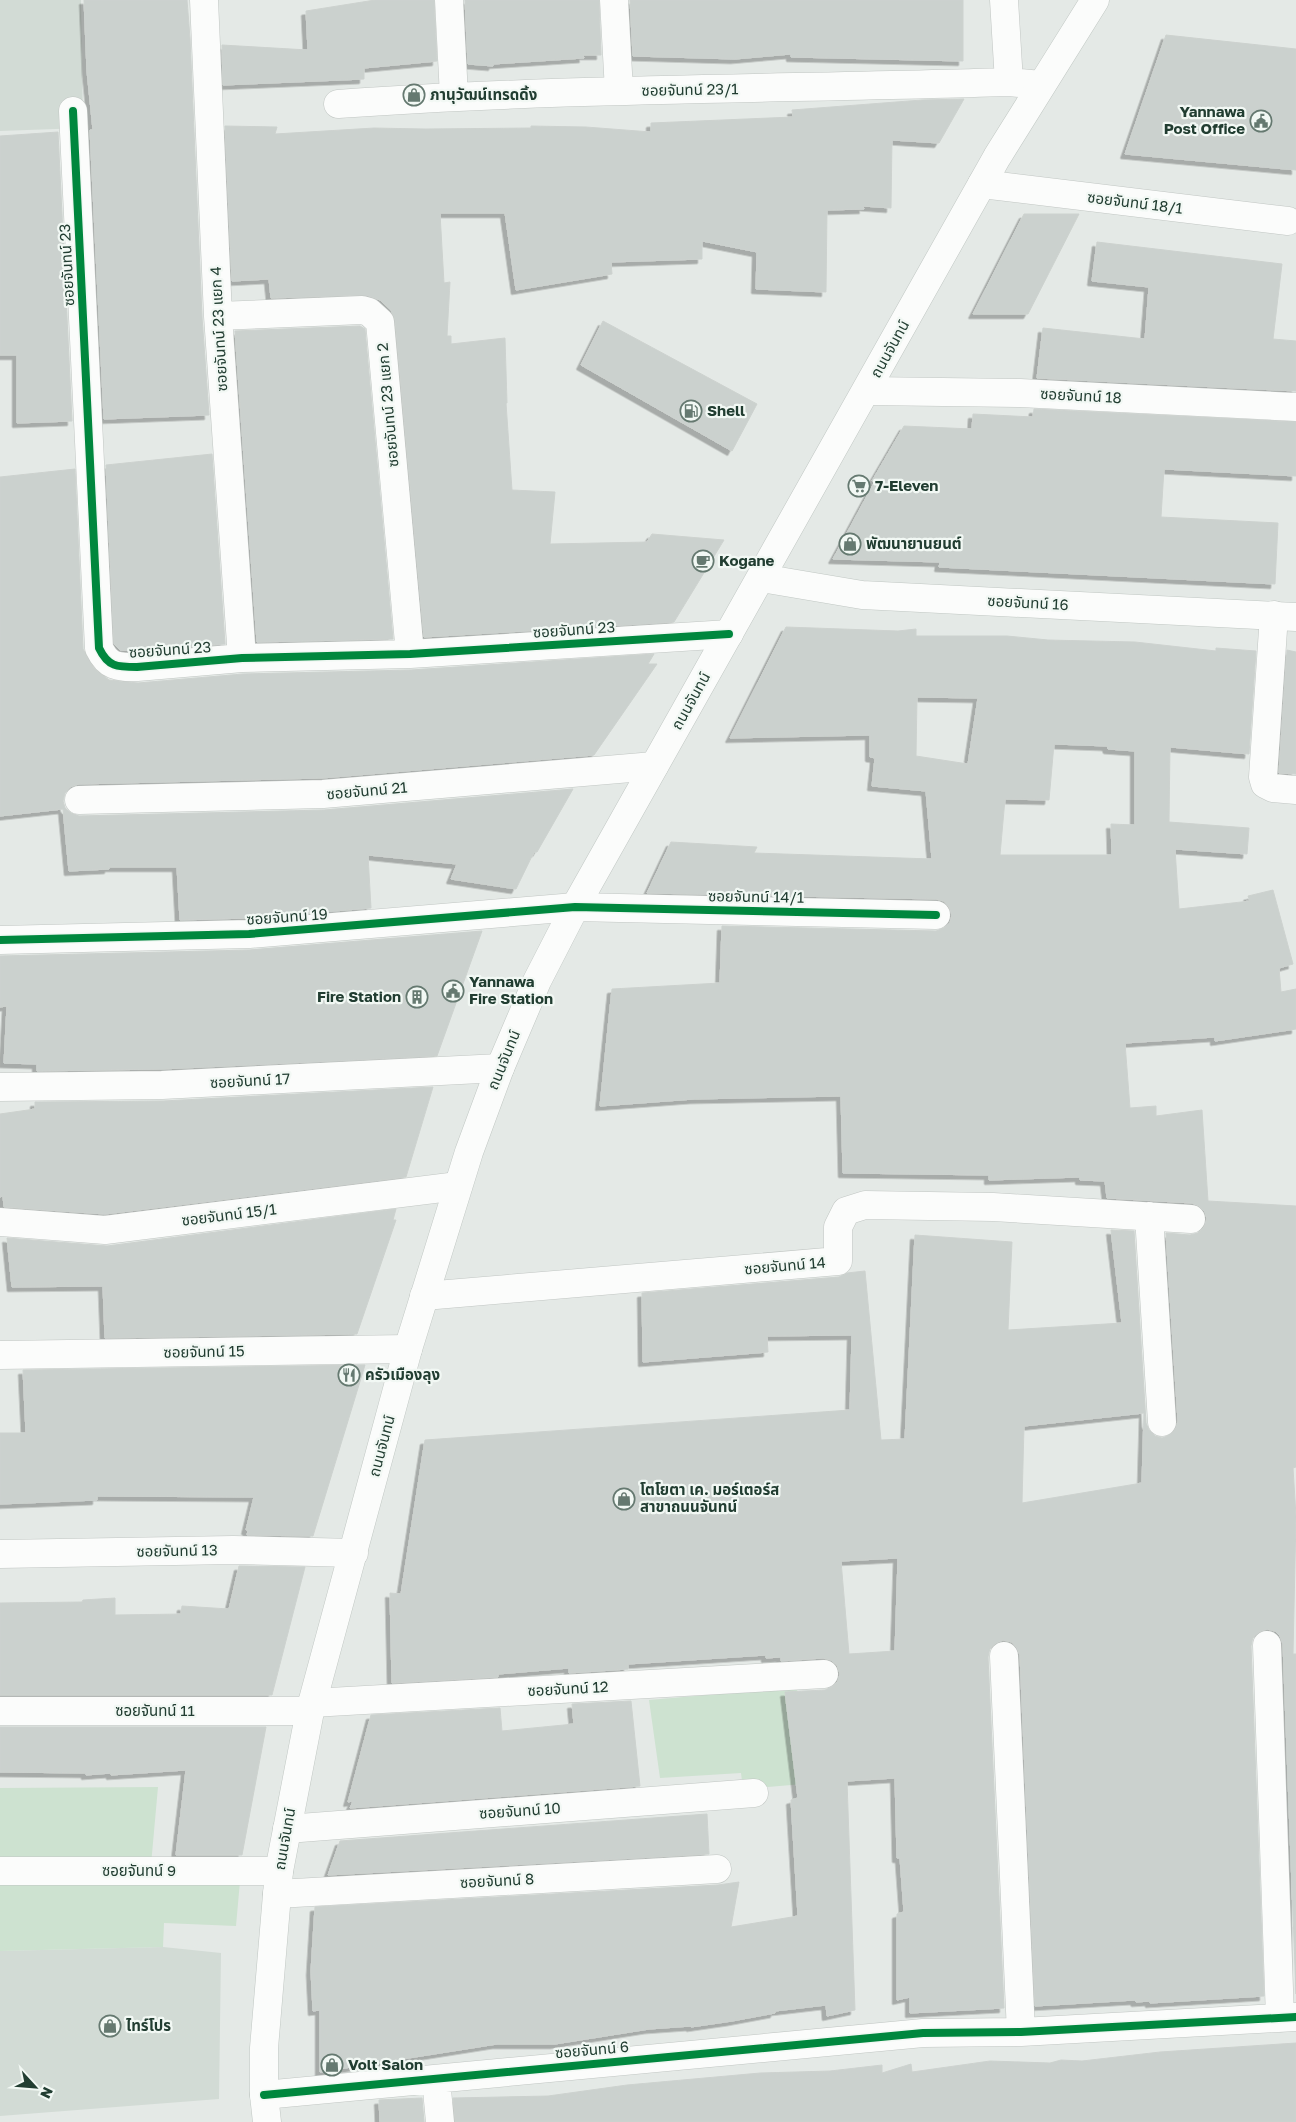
<svg xmlns="http://www.w3.org/2000/svg" width="1296" height="2122" viewBox="0 0 1296 2122" font-family="'Golos Text','Noto Sans Thai',sans-serif">
  <defs>
    <filter id="shadow"><feDropShadow dx="-4.5" dy="4.5" stdDeviation="0" flood-color="#0004"/></filter>
  </defs>
  <rect width="100%" height="100%" fill="#e4e9e6"/>
  <!-- built -->
  <path fill="#d2dbd5" d="M 0,0 L 81,0 L 83,128 L 0,131 Z
    M 163,1947 L 221,1953 L 219,2099 L 0,2116 L 0,1951 Z"/>
  <!-- green -->
  <path fill="#cde2d0" d="M 797,1687 L 803,1784 L 743,1789 L 741,1773 L 660,1778 L 649,1700 Z
    M 158,1787 L 150,1876 L 240,1881 L 236,1926 L 164,1923 L 163,1947 L 0,1951 L 0,1788 Z"/>
  <!-- building -->
  <path fill="#cbd1ce" stroke="#cdd2cf" fill-rule="evenodd" filter="url(#shadow)" d="M 84,0 L 187,0 L 190,38 L 202,317 L 209,415 L 104,419 L 90,130 L 93,130 L 87,71 Z
    M 375,0 L 434,0 L 437,61 L 364,68 L 364,79 L 223,85 L 222,45 L 308,50 L 306,11 Z
    M 465,0 L 599,0 L 601,55 L 583,55 L 584,58 L 493,64 L 493,66 L 468,64 Z
    M 630,0 L 963,0 L 963,61 L 791,57 L 791,54 L 735,59 L 633,56 Z
    M 1166,35 L 1296,49 L 1296,170 L 1125,154 Z
    M 964,99 L 939,143 L 892,140 L 891,208 L 863,206 L 864,209 L 827,210 L 826,292 L 756,289 L 757,252 L 702,241 L 702,259 L 611,262 L 612,274 L 516,290 L 505,213 L 440,213 L 444,283 L 450,282 L 447,336 L 451,336 L 451,344 L 505,338 L 507,403 L 506,403 L 512,490 L 555,492 L 550,544 L 647,542 L 652,534 L 724,540 L 674,622 L 424,637 L 395,320 L 391,310 L 380,300 L 366,295 L 271,298 L 269,279 L 232,281 L 225,126 L 277,127 L 275,134 L 374,128 L 425,129 L 531,128 L 531,126 L 586,127 L 651,132 L 651,123 L 793,117 L 792,110 L 922,100 Z
    M 58,132 L 72,421 L 17,423 L 17,355 L 0,355 L 0,136 Z
    M 1024,214 L 1079,214 L 1028,314 L 973,314 Z
    M 1097,242 L 1282,264 L 1273,339 L 1296,341 L 1296,391 L 1037,378 L 1043,328 L 1145,339 L 1149,287 L 1092,281 Z
    M 603,321 L 757,404 L 732,451 L 581,365 Z
    M 360,326 L 365,329 L 393,639 L 257,642 L 235,331 Z
    M 1034,409 L 1296,422 L 1296,476 L 1164,469 L 1161,517 L 1278,523 L 1275,584 L 939,567 L 940,562 L 833,559 L 875,481 L 872,481 L 904,426 L 972,429 L 973,414 L 1033,417 Z
    M 212,454 L 225,644 L 136,651 L 120,650 L 114,644 L 106,465 Z
    M 75,469 L 83,649 L 94,668 L 109,680 L 138,683 L 243,674 L 411,670 L 654,654 L 648,664 L 657,664 L 594,755 L 322,778 L 79,784 L 70,787 L 65,793 L 63,801 L 65,808 L 71,813 L 79,816 L 324,810 L 573,789 L 537,852 L 534,852 L 516,889 L 451,879 L 457,864 L 368,855 L 371,908 L 248,918 L 180,920 L 177,867 L 109,867 L 109,869 L 69,871 L 63,809 L 0,816 L 0,477 Z
    M 786,627 L 898,631 L 916,629 L 916,636 L 1007,636 L 1048,640 L 1135,642 L 1216,651 L 1216,648 L 1256,651 L 1249,754 L 1170,747 L 1169,822 L 1249,828 L 1247,854 L 1175,849 L 1179,909 L 1250,901 L 1248,896 L 1273,890 L 1293,964 L 1279,968 L 1281,992 L 1296,989 L 1296,1029 L 1215,1041 L 1215,1037 L 1125,1043 L 1130,1108 L 1156,1106 L 1156,1116 L 1202,1110 L 1208,1201 L 1296,1206 L 1296,1467 L 1293,1468 L 1296,1516 L 1293,1654 L 1296,1654 L 1296,1994 L 1283,1644 L 1280,1636 L 1275,1631 L 1267,1629 L 1259,1632 L 1253,1637 L 1251,1646 L 1264,1996 L 1150,2003 L 1150,2001 L 1136,2002 L 1135,2000 L 1035,2006 L 1020,1655 L 1017,1648 L 1012,1642 L 1003,1640 L 996,1643 L 990,1648 L 988,1657 L 1004,2008 L 910,2013 L 910,1997 L 897,2000 L 897,1914 L 904,1912 L 900,1858 L 897,1858 L 895,1778 L 847,1781 L 855,2010 L 827,2016 L 826,2005 L 775,2011 L 775,2013 L 732,2021 L 691,2027 L 691,2026 L 649,2029 L 555,2044 L 497,2044 L 320,2072 L 320,2010 L 313,2011 L 311,1971 L 315,1907 L 718,1885 L 739,1882 L 731,1927 L 798,1916 L 791,1800 L 798,1798 L 785,1692 L 825,1690 L 832,1687 L 838,1681 L 840,1674 L 837,1665 L 831,1660 L 823,1658 L 781,1661 L 781,1657 L 766,1658 L 766,1655 L 628,1664 L 628,1669 L 569,1673 L 569,1668 L 498,1674 L 498,1677 L 392,1683 L 390,1593 L 401,1594 L 425,1440 L 850,1410 L 852,1335 L 767,1336 L 768,1352 L 643,1362 L 642,1293 L 839,1277 L 847,1273 L 865,1271 L 881,1440 L 905,1439 L 915,1235 L 1012,1242 L 1008,1330 L 1122,1323 L 1111,1230 L 1134,1231 L 1146,1423 L 1149,1430 L 1155,1436 L 1162,1438 L 1170,1435 L 1176,1428 L 1178,1421 L 1166,1233 L 1190,1235 L 1198,1233 L 1204,1227 L 1207,1219 L 1205,1212 L 1199,1206 L 1192,1203 L 1107,1198 L 1105,1181 L 1080,1180 L 1080,1177 L 989,1180 L 989,1175 L 843,1173 L 841,1096 L 694,1099 L 600,1106 L 612,989 L 720,983 L 722,926 L 936,931 L 944,928 L 950,923 L 952,915 L 949,907 L 944,901 L 936,899 L 647,893 L 671,842 L 757,847 L 754,853 L 932,859 L 926,791 L 872,786 L 875,758 L 870,757 L 870,735 L 730,738 ZM 917,697 L 978,698 L 968,764 L 916,756 ZM 1054,744 L 1107,746 L 1108,749 L 1135,751 L 1135,825 L 1111,824 L 1112,855 L 1000,855 L 1005,799 L 1049,800 ZM 1144,1413 L 1142,1483 L 1022,1503 L 1024,1426 ZM 898,1558 L 895,1651 L 849,1654 L 841,1561 Z
    M 1287,650 L 1296,652 L 1296,774 L 1279,773 Z
    M 482,931 L 437,1056 L 162,1069 L 37,1071 L 37,1064 L 4,1063 L 7,1006 L 0,1007 L 0,956 L 249,950 Z
    M 433,1087 L 406,1177 L 105,1214 L 4,1207 L 3,1196 L 0,1197 L 0,1114 L 35,1109 L 35,1102 L 163,1101 Z
    M 396,1209 L 393,1220 L 396,1220 L 357,1334 L 105,1338 L 103,1286 L 12,1287 L 7,1238 L 107,1246 Z
    M 365,1365 L 313,1536 L 247,1535 L 248,1530 L 246,1530 L 254,1497 L 97,1496 L 97,1500 L 0,1504 L 0,1433 L 26,1433 L 23,1370 Z
    M 239,1566 L 305,1567 L 272,1695 L 0,1695 L 0,1603 L 82,1602 L 83,1600 L 115,1598 L 115,1615 L 181,1614 L 182,1606 L 229,1609 Z
    M 631,1701 L 640,1786 L 350,1808 L 353,1801 L 348,1802 L 371,1715 L 500,1708 L 502,1731 L 574,1724 L 572,1704 Z
    M 0,1727 L 266,1727 L 242,1855 L 176,1855 L 186,1770 L 111,1775 L 111,1773 L 86,1775 L 86,1773 L 0,1772 Z
    M 707,1814 L 709,1854 L 328,1875 L 340,1841 Z
    M 1296,2043 L 1296,2122 L 455,2122 L 453,2098 L 548,2096 L 627,2085 L 760,2073 L 830,2071 L 882,2065 L 882,2073 L 911,2064 L 912,2072 L 990,2061 L 1050,2063 L 1061,2060 L 1082,2061 L 1160,2052 Z
    M 422,2098 L 424,2122 L 380,2122 L 379,2100 Z"/>
  <g fill="none" stroke-linecap="round" stroke-linejoin="round">
    <!-- street casing -->
    <g stroke="#c1c6c3" stroke-width="29">
      <path id="street" d="M 204,0 L 218,316 L 242,658
        M 449,0 L 454,96
        M 614,0 L 619,91
        M 1004,0 L 1009,82
        M 338,104 C 561,88 786,89 1009,82 L 1041,85
        M 73,111 L 99,648 C 108,667 117,667 137,667 L 242,658 L 410,654 L 729,634
        M 982,184 L 1288,221
        M 218,316 L 362,310 L 369,312 L 380,322 L 410,654
        M 867,391 L 1020,393 L 1296,407
        M 1274,615 L 1263,777 L 1265,784 L 1273,788 L 1296,790
        M 79,800 L 323,794 L 654,766
        M 0,940 L 249,934 L 575,907 L 936,915
        M 0,1087 L 162,1085 L 500,1068
        M 1149,1216 L 1162,1422
        M 0,1222 L 105,1230 L 458,1186
        M 424,1296 L 838,1261 L 838,1227 L 846,1211 L 865,1205 L 993,1207 L 1191,1219
        M 0,1355 L 408,1349
        M 0,1554 L 233,1550 L 354,1553
        M 1267,1645 L 1280,2018
        M 1004,1656 L 1021,2032
        M 312,1703 L 824,1674
        M 0,1711 L 310,1711
        M 287,1829 L 754,1793
        M 0,1871 L 279,1871
        M 277,1894 L 717,1869
        M 436,2079 L 440,2122
        M 264,2095 L 923,2033 L 1021,2032 L 1296,2017"/>
    </g>
    <!-- secondary casing -->
    <g stroke="#c0c7c3" stroke-width="29">
      <path id="secondary" d="M 761,578 L 862,595 L 1296,617
        M 267,2122 L 264,2095 L 264,2048 L 279,1871 L 310,1711 L 408,1349 L 469,1152 L 500,1068 L 537,981 L 575,907 L 997,157 L 1095,0"/>
    </g>
    <!-- street -->
    <use href="#street" stroke="#fbfcfb" stroke-width="28"/>
    <!-- secondary -->
    <use href="#secondary" stroke="#fbfcfb" stroke-width="28"/>
    <!-- cycleway casing -->
    <g stroke="#f2f8f4" stroke-width="11">
      <path id="cycleway" d="M 73,111 L 99,648 C 108,667 117,667 137,667 L 242,658 L 410,654 L 729,634
        M 0,940 L 249,934 L 575,907 L 936,915
        M 264,2095 L 923,2033 L 1021,2032 L 1296,2017"/>
    </g>
    <!-- cycleway -->
    <use href="#cycleway" stroke="#00873e" stroke-width="8"/>
  </g>
  <!-- icons -->
  <defs>
    <g id="shop-ring" transform="scale(1.125)"><circle r="9.5" fill="#f2f8f4" stroke="#657970" stroke-width="1.5"/><path d="M-5-2.5h2.3a2.7 3.5 0 0 1 5.4 0H5L5.5 6h-11ZM-1.5-2.5h3a1.5 2.3 0 0 0-3 0Z" fill="#657970"/></g>
    <g id="civic-ring" transform="scale(1.125)"><circle r="9.5" fill="#f2f8f4" stroke="#657970" stroke-width="1.5"/><path d="M-.6-6.5H3V-4.5H.6V-3L4-1V1h2V6H-6V1h2V-1L-.6-3ZM-1.2 2.5V6h2.4V2.5Z" fill="#657970"/></g>
    <g id="fuel-ring" transform="scale(1.125)"><circle r="9.5" fill="#f2f8f4" stroke="#657970" stroke-width="1.5"/><path d="M-5.5-6h7V0h2V4h1.3V-2.5L3-4.5l.8-.8L6-3V5H2.5V1h-1V6h-7ZM-4.2-4.7v3.2H.2V-4.7Z" fill="#657970"/></g>
    <g id="supermarket-ring" transform="scale(1.125)"><circle r="9.5" fill="#f2f8f4" stroke="#657970" stroke-width="1.5"/><path d="M-6-5.5h2.5l.6 2H6L4.5 2H-2.5L-4.4-4H-6ZM-1.5 3.2a1.3 1.3 0 1 0 .1 0ZM3 3.2a1.3 1.3 0 1 0 .1 0Z" fill="#657970"/></g>
    <g id="cafe-ring" transform="scale(1.125)"><circle r="9.5" fill="#f2f8f4" stroke="#657970" stroke-width="1.5"/><path d="M-5.5-4.5H6V0H3Q3 3.5 0 3.5H-2.5Q-5.5 3.5-5.5 0ZM3-3.2v2h1.7v-2ZM-6 4.5H4V6H-6Z" fill="#657970"/></g>
    <g id="building-ring" transform="scale(1.125)"><circle r="9.5" fill="#f2f8f4" stroke="#657970" stroke-width="1.5"/><path d="M-4-6H4V6H1V3H-1V6H-4ZM-2.5-4.3h1.7v1.8h-1.7ZM.8-4.3h1.7v1.8H.8ZM-2.5-1h1.7V.8h-1.7ZM.8-1h1.7V.8H.8Z" fill="#657970"/></g>
    <g id="restaurant-ring" transform="scale(1.125)"><circle r="9.5" fill="#f2f8f4" stroke="#657970" stroke-width="1.5"/><path d="M-5-6h1v4h1v-4h1v4h1v-4h1v5L-1.5 .5V6h-2V.5L-5-1ZM5-6V6H3V1.5H1.5Q1.5-4 5-6Z" fill="#657970"/></g>
  </defs>
  <g fill-rule="evenodd">
    <use href="#shop-ring" x="414" y="95"/>
    <use href="#civic-ring" x="1261" y="121"/>
    <use href="#fuel-ring" x="691" y="411"/>
    <use href="#supermarket-ring" x="859" y="486"/>
    <use href="#shop-ring" x="850" y="544"/>
    <use href="#cafe-ring" x="703" y="561"/>
    <use href="#civic-ring" x="453" y="991"/>
    <use href="#building-ring" x="417" y="997"/>
    <use href="#restaurant-ring" x="349" y="1375"/>
    <use href="#shop-ring" x="624" y="1499"/>
    <use href="#shop-ring" x="110" y="2026"/>
    <use href="#shop-ring" x="332" y="2065"/>
  </g>
  <g text-anchor="middle" stroke-width="4.5" stroke-linejoin="round" paint-order="stroke">
    <!-- street labels -->
    <g font-size="15" fill="#213d31" stroke="#f2f8f4">
      <text transform="translate(690 90) rotate(-1)" y="5">ซอยจันทน์ 23/1</text>
      <text transform="translate(1135 203) rotate(7)" y="5">ซอยจันทน์ 18/1</text>
      <text transform="translate(67 265) rotate(-93)" y="5">ซอยจันทน์ 23</text>
      <text transform="translate(219 329) rotate(-93)" y="5">ซอยจันทน์ 23 แยก 4</text>
      <text transform="translate(890 349) rotate(-61)" y="5">ถนนจันทน์</text>
      <text transform="translate(1081 396) rotate(3)" y="5">ซอยจันทน์ 18</text>
      <text transform="translate(388 405) rotate(-95)" y="5">ซอยจันทน์ 23 แยก 2</text>
      <text transform="translate(1028 603) rotate(3)" y="5">ซอยจันทน์ 16</text>
      <text transform="translate(574 630) rotate(-4)" y="5">ซอยจันทน์ 23</text>
      <text transform="translate(170 650) rotate(-4)" y="5">ซอยจันทน์ 23</text>
      <text transform="translate(691 701) rotate(-61)" y="5">ถนนจันทน์</text>
      <text transform="translate(367 791) rotate(-5)" y="5">ซอยจันทน์ 21</text>
      <text transform="translate(756 897) rotate(1)" y="5">ซอยจันทน์ 14/1</text>
      <text transform="translate(287 917) rotate(-4)" y="5">ซอยจันทน์ 19</text>
      <text transform="translate(504 1060) rotate(-68)" y="5">ถนนจันทน์</text>
      <text transform="translate(250 1081) rotate(-3)" y="5">ซอยจันทน์ 17</text>
      <text transform="translate(229 1215) rotate(-7)" y="5">ซอยจันทน์ 15/1</text>
      <text transform="translate(785 1266) rotate(-5)" y="5">ซอยจันทน์ 14</text>
      <text transform="translate(204 1352) rotate(-1)" y="5">ซอยจันทน์ 15</text>
      <text transform="translate(382 1446) rotate(-75)" y="5">ถนนจันทน์</text>
      <text transform="translate(177 1551) rotate(-1)" y="5">ซอยจันทน์ 13</text>
      <text transform="translate(568 1689) rotate(-3)" y="5">ซอยจันทน์ 12</text>
      <text x="155" y="1716">ซอยจันทน์ 11</text>
      <text transform="translate(520 1811) rotate(-4)" y="5">ซอยจันทน์ 10</text>
      <text transform="translate(285 1839) rotate(-80)" y="5">ถนนจันทน์</text>
      <text x="139" y="1876">ซอยจันทน์ 9</text>
      <text transform="translate(497 1881) rotate(-3)" y="5">ซอยจันทน์ 8</text>
      <text transform="translate(592 2050) rotate(-5)" y="5">ซอยจันทน์ 6</text>
    </g>
    <!-- poi labels -->
    <g font-size="15" font-weight="bold" fill="#213d31" stroke="#f2f8f4" text-anchor="start">
      <text x="430" y="100">ภานุวัฒน์เทรดดิ้ง</text>
      <text x="1245" y="117" text-anchor="end">Yannawa<tspan x="1245" dy="17">Post Office</tspan></text>
      <text x="707" y="416">Shell</text>
      <text x="875" y="491">7-Eleven</text>
      <text x="866" y="549">พัฒนายานยนต์</text>
      <text x="719" y="566">Kogane</text>
      <text x="469" y="987">Yannawa<tspan x="469" dy="17">Fire Station</tspan></text>
      <text x="401" y="1002" text-anchor="end">Fire Station</text>
      <text x="365" y="1380">ครัวเมืองลุง</text>
      <text x="640" y="1495">โตโยตา เค. มอร์เตอร์ส<tspan x="640" dy="17">สาขาถนนจันทน์</tspan></text>
      <text x="126" y="2031">ไทร์โปร</text>
      <text x="348" y="2070">Volt Salon</text>
    </g>
  </g>
  <!-- north arrow -->
  <g transform="translate(35 2087) rotate(116)" stroke="#f2f8f4" stroke-width="4" paint-order="stroke">
  <path d="M0-4L9 19L0 12L-9 19Z" fill="#213d31"/>
  <text y="-8" font-size="14" font-weight="bold" text-anchor="middle" fill="#213d31">N</text>
  </g>
</svg>
